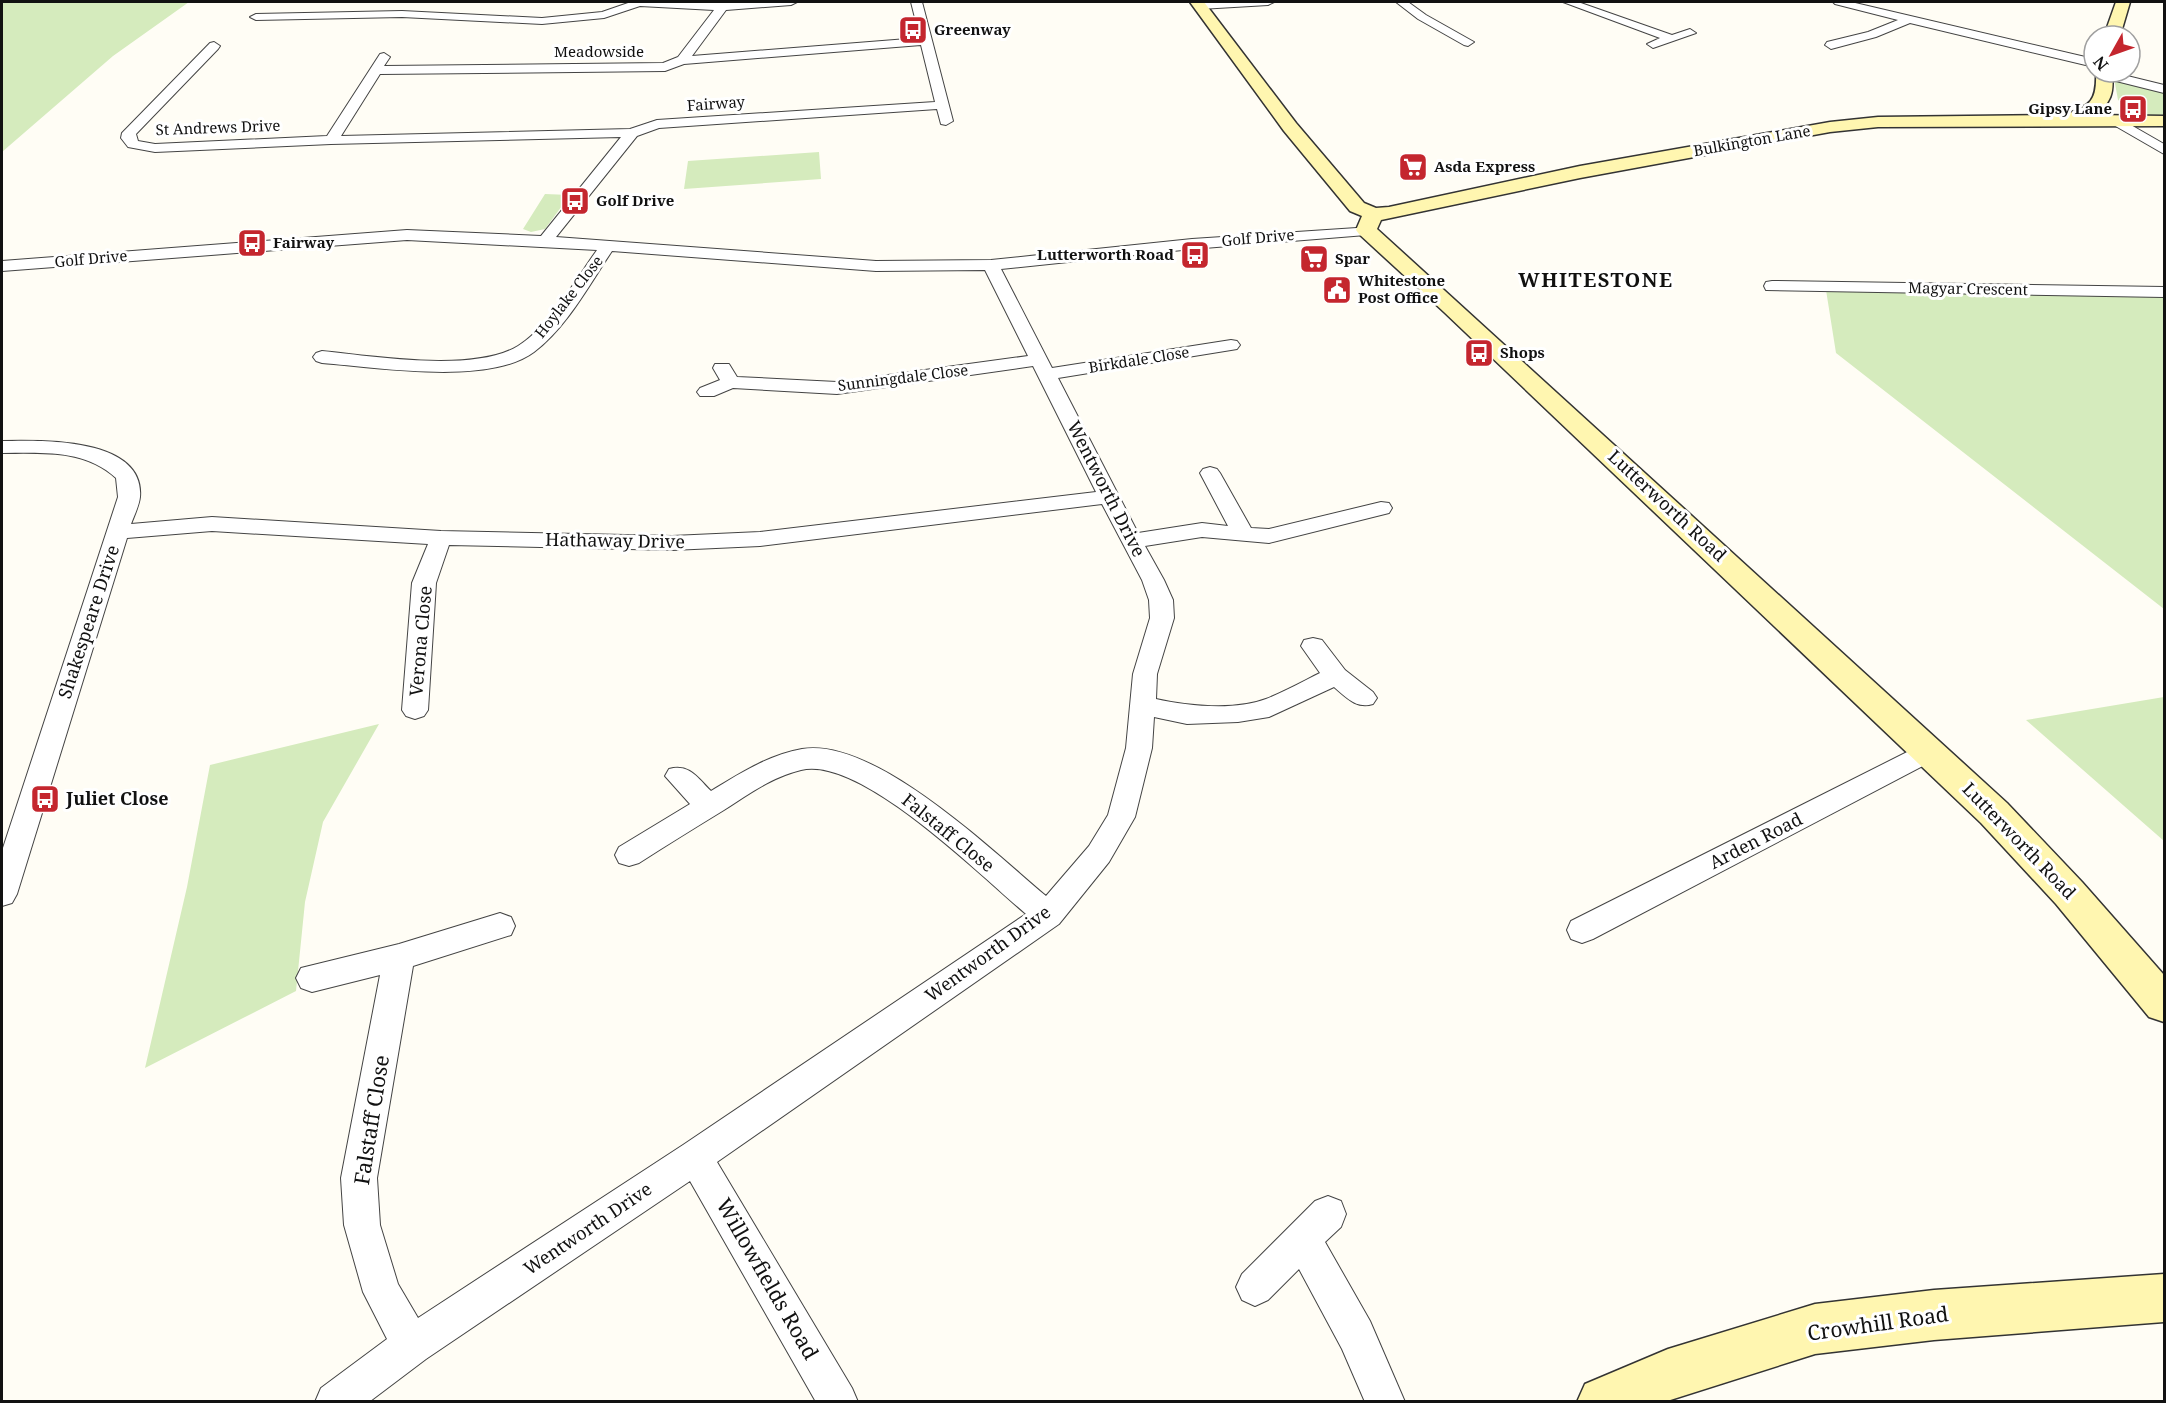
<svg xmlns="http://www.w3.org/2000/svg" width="2166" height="1403" viewBox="0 0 2166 1403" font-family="'Noto Serif',serif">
  <rect width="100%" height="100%" fill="#fffdf5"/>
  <!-- green -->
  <path fill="#d5ebbd" d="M 2,2 L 189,2 L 113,56 L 2,152 Z
    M 2114,78 L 2164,90 L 2164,119 L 2151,118 L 2118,100 Z
    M 819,152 L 821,179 L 684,189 L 688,161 Z
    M 545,194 L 570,195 L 545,229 L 531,232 L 523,229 Z
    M 1826,290 L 2164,296 L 2164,609 L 1836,353 Z
    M 2164,697 L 2164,841 L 2026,720 Z
    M 379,724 L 323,822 L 305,902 L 296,991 L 145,1068 L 187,887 L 210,765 Z"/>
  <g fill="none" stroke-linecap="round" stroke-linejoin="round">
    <!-- street casing -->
    <g stroke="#444" stroke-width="2">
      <path id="street" d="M 631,2 L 797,2 L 791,5 L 726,10 L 692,56 L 920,38 L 911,2 L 922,2 L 953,121 L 946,125 L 941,124 L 937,109 L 659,128 L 637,136 L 556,237 L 876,261 L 991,260 L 1192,239 L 1372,227 L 1374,230 L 1372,233 L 1366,235 L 1192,249 L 1001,269 L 1052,368 L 1231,340 L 1237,341 L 1240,345 L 1237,349 L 1231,350 L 1058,378 L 1138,533 L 1202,523 L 1228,526 L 1200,473 L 1203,469 L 1210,467 L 1217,469 L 1220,473 L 1251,528 L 1269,529 L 1381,502 L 1389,503 L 1392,508 L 1389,513 L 1269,543 L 1202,537 L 1145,546 L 1164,580 L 1173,600 L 1174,618 L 1157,674 L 1156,699 C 1187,706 1235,711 1266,699 C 1284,692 1302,682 1320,673 L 1301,646 L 1304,640 L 1313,638 L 1322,640 L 1345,670 L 1373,692 L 1377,698 L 1373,704 C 1356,709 1347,698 1334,687 L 1269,717 L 1238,722 L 1187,724 L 1154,717 L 1152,748 L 1135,817 L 1109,862 L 1059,924 L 717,1162 L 852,1388 L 858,1402 L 816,1402 L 690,1181 L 426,1359 L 369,1402 L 315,1402 L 321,1388 L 387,1339 L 363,1292 L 344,1225 L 341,1178 L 380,975 L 312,992 L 301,988 L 296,978 L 301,968 L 399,944 L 500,913 L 511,917 L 515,926 L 511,935 L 413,966 L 377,1178 L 380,1225 L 398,1284 L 418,1318 L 683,1145 L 1026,914 C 981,876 860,755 801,770 C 772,777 749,794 724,810 C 696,827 667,845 639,863 L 629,866 L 619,863 L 615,855 L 619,847 L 690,804 L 665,776 L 669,769 C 689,763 698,778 711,791 C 739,774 768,755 802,749 C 875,737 992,851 1046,896 L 1089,846 L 1108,815 L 1126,748 L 1133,674 L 1150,618 L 1149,600 L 1142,580 L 1102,504 L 760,546 L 672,550 L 449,545 L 436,583 L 428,710 L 424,716 L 415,719 L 406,716 L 402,710 L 412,583 L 428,544 L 212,531 L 127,538 L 17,894 L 12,903 L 2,906 L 2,851 L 118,497 L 116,478 C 84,449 43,453 2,453 L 2,441 C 40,440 145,437 140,497 C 139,506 134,516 131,524 L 212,517 L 441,531 L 672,536 L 760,532 L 1096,492 L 1033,366 L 837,394 L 733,388 L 714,396 L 700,396 L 697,392 L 700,388 L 720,380 L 713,368 L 715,364 L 729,364 L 737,377 L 837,382 L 1028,356 L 985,270 L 876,271 L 612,251 C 589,285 567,327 534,352 C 489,386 375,367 322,363 L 316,361 L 313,357 L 316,353 L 322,351 C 373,356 474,373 518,346 C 547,329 577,278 597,250 L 407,240 L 2,271 L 2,261 L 407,230 L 541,236 L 621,137 L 331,144 L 155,152 L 128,147 L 121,138 L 122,133 L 210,43 L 214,42 L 220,46 L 218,49 L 136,134 L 138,141 L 155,144 L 327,136 L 380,54 L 384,53 L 390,57 L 384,66 L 663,63 L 678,57 L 714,10 L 640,6 L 604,18 L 542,24 L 402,17 L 256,20 L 250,17 L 256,14 L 402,11 L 542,18 L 602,12 ZM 921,45 L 935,102 L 657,120 L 630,129 L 341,136 L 380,74 L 665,71 L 684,64 Z
        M 1220,2 L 1274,2 L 1268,5 L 1200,9 L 1194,6 L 1200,3 Z
        M 1396,2 L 1408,2 L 1426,15 L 1474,42 L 1468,46 L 1464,45 L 1418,19 Z
        M 1563,2 L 1578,2 L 1672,35 L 1690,29 L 1696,33 L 1653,48 L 1647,44 L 1660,38 Z
        M 1833,2 L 1851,2 L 2094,59 L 2094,67 L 1910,23 L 1876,37 L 1831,49 L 1825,45 L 1827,42 L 1868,32 L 1898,20 L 1835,4 Z
        M 2099,72 L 2111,72 L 2164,85 L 2164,93 L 2100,77 Z
        M 2117,117 L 2164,144 L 2164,154 L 2112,124 L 2110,121 L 2112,118 Z
        M 1772,281 L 2164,287 L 2164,297 L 1766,290 L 1764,286 L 1766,282 Z
        M 1929,741 L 1938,744 L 1942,751 L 1938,758 L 1593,939 L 1582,943 L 1571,939 L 1567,930 L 1571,921 Z
        M 1328,1196 L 1341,1201 L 1346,1214 L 1341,1227 L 1325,1242 L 1370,1321 L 1405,1402 L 1365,1402 L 1342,1349 L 1299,1269 L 1268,1300 L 1255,1306 L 1242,1300 L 1236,1287 L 1242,1274 L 1315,1201 Z"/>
    </g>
    <!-- secondary casing -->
    <g stroke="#333" stroke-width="3">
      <path id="secondary" d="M 1190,2 L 1204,2 L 1296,123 L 1364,203 L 1376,208 L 1389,207 L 1580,166 L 1830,122 L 1878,117 L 2064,115 C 2091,106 2097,101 2096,72 L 2112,72 C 2114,92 2112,104 2093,115 L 2164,116 L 2164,126 L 1878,127 L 1830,132 L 1580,178 L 1381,220 L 1377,229 L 2007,803 L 2082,882 L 2164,975 L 2164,1022 L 2149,1017 L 2056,904 L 1981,823 L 1444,312 L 1359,234 L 1356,230 L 1362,216 L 1350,211 L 1284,131 Z
        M 2116,2 L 2130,2 L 2120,36 L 2104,36 Z
        M 2164,1274 L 2164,1322 L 1934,1340 L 1815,1354 L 1664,1402 L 1577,1402 L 1585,1384 L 1668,1349 L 1815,1304 L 1934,1290 Z"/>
    </g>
    <!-- street -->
    <use href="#street" fill="#fff" fill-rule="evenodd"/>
    <!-- secondary -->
    <use href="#secondary" fill="#fff6b0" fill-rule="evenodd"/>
  </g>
  <!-- icons -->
  <defs>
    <g id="bus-square" transform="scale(1.5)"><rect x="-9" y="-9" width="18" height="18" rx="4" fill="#c4262e" stroke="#fff"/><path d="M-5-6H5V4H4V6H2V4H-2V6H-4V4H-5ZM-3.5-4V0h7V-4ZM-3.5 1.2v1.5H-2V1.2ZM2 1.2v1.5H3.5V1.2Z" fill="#fff"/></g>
    <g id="supermarket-square" transform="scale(1.5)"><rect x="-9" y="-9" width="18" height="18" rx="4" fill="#c4262e" stroke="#fff"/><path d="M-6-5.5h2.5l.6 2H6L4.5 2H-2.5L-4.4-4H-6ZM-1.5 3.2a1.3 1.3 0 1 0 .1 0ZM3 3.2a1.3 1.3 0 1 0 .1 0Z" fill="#fff"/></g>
    <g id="civic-square" transform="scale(1.5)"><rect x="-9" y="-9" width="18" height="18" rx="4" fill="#c4262e" stroke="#fff"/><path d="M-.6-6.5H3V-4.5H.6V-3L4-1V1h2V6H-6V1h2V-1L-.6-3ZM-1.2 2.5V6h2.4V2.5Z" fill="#fff"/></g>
  </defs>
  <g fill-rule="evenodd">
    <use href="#bus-square" x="913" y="30"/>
    <use href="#bus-square" x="2133" y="109"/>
    <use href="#supermarket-square" x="1413" y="167"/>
    <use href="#bus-square" x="575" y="201"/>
    <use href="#bus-square" x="252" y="243"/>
    <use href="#bus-square" x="1195" y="255"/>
    <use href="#supermarket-square" x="1314" y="259"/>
    <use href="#civic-square" x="1337" y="290"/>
    <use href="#bus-square" x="1479" y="353"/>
    <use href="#bus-square" x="45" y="799"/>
  </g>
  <g text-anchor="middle" stroke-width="6" stroke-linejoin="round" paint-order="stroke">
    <!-- far-poi labels -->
    <g font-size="15" font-weight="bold" fill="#111" stroke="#fff" text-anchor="start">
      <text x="934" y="35">Greenway</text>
      <text x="2112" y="114" text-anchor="end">Gipsy Lane</text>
      <text x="1434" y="172">Asda Express</text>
      <text x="596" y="206">Golf Drive</text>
      <text x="273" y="248">Fairway</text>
      <text x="1174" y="260" text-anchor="end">Lutterworth Road</text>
      <text x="1335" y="264">Spar</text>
      <text x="1358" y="286">Whitestone<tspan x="1358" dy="17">Post Office</tspan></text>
      <text x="1500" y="358">Shops</text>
    </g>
    <!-- far-street labels -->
    <g font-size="15" fill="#111" stroke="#fff">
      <text x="599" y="57">Meadowside</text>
      <text transform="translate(716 104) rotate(-4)" y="5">Fairway</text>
      <text transform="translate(218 128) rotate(-2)" y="5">St Andrews Drive</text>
      <text transform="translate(1752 141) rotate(-10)" y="5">Bulkington Lane</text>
      <text transform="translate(1258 238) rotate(-5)" y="5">Golf Drive</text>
      <text transform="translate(91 259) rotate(-5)" y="5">Golf Drive</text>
      <text transform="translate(1968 289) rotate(1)" y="5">Magyar Crescent</text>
      <text transform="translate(569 297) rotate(-52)" y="5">Hoylake Close</text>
      <text transform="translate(1139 360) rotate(-9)" y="5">Birkdale Close</text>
      <text transform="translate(903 378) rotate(-7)" y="5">Sunningdale Close</text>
    </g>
    <!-- street labels -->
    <g font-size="18" fill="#111" stroke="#fff">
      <text transform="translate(1106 489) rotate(63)" y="6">Wentworth Drive</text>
      <text transform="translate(1667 506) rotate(43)" y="6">Lutterworth Road</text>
      <text transform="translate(615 541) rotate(1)" y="6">Hathaway Drive</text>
      <text transform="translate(89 622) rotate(-72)" y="6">Shakespeare Drive</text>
      <text transform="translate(421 641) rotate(-85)" y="6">Verona Close</text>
      <text transform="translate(948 833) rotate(39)" y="6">Falstaff Close</text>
      <text transform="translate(1756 841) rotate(-27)" y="6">Arden Road</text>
      <text transform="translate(2019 841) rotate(46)" y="6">Lutterworth Road</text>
      <text transform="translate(988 954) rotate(-36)" y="6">Wentworth Drive</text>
      <text transform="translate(588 1229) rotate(-34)" y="6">Wentworth Drive</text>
    </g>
    <!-- poi labels -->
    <g font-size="18" font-weight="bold" fill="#111" stroke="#fff" text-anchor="start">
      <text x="66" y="805">Juliet Close</text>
    </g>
    <!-- far-district labels -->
    <g font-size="20" font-weight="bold" letter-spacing="1.5" fill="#111" stroke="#fff">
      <text x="1596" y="287">WHITESTONE</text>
    </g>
    <!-- near-street labels -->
    <g font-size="21" fill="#111" stroke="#fff">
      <text transform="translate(372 1120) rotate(-81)" y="7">Falstaff Close</text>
      <text transform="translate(767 1279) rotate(60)" y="7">Willowfields Road</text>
      <text transform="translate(1878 1324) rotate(-8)" y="7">Crowhill Road</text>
    </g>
  </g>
  <!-- border -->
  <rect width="2166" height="1403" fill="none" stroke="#111111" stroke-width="6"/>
  <!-- north arrow -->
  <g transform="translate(2112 54) rotate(230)"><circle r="28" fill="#ffffff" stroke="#a0a0a0" stroke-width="1.5"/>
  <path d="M0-4.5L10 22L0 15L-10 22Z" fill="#c4262e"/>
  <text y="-9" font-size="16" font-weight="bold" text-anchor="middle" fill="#111111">N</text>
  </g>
</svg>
